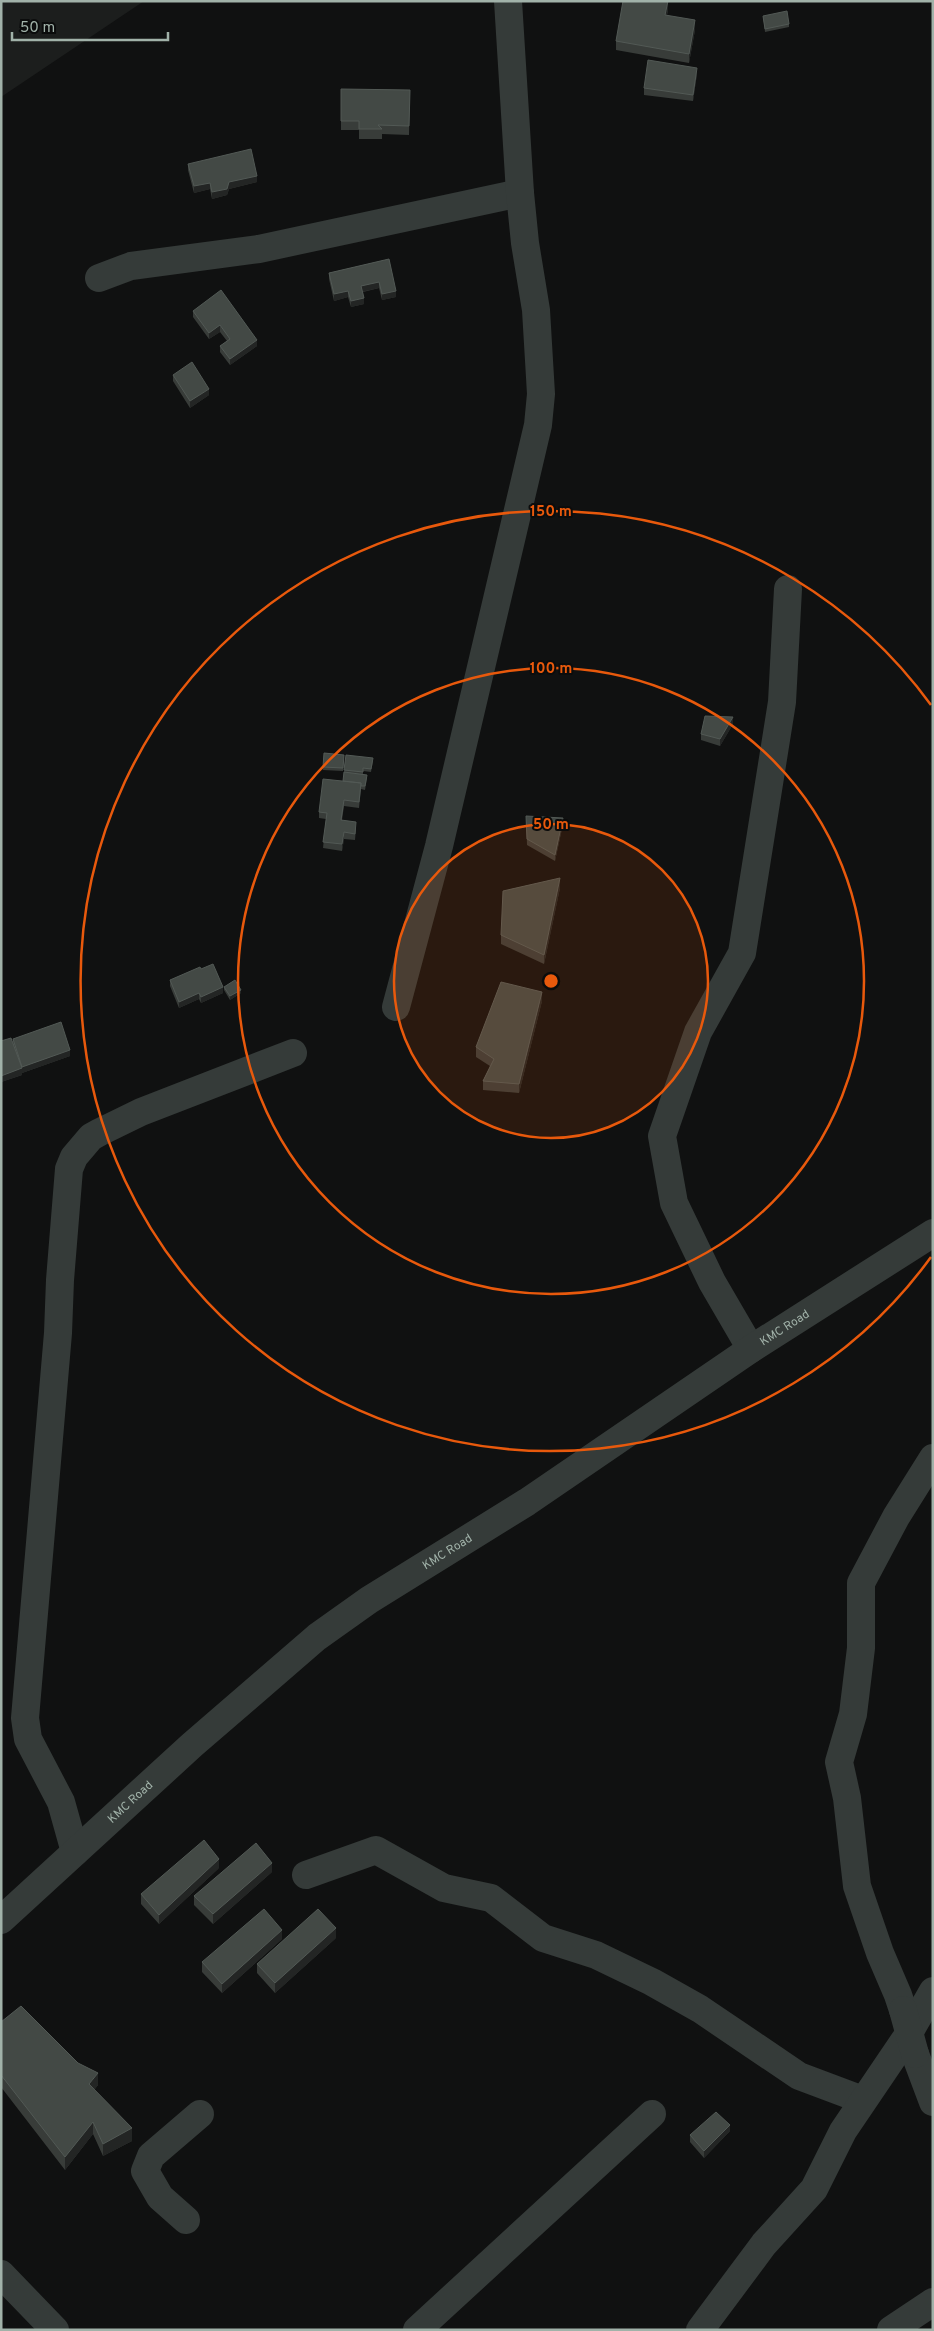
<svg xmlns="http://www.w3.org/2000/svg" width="934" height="2331" viewBox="0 0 934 2331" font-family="Overpass,sans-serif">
  <rect width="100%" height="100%" fill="#101111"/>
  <!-- built -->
  <path fill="#1c1e1d" d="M 1,1 L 144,1 L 1,97 Z"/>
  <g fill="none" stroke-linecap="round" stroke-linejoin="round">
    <!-- minor -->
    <g stroke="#353b39" stroke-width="28">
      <path d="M 99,278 L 131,266 L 259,249 L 520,193"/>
      <path d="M 396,1007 L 439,846 L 538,425 L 541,394 L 536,310 L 525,243 L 520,193 L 508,1"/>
      <path d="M 751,1349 L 712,1282 L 674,1203 L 662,1136 L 698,1032 L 742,953 L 782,702 L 788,589"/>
      <path d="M 75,1852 L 61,1802 L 28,1739 L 25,1718 L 58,1333 L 60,1280 L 69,1169 L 74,1157 L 91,1137 L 100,1132 L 141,1112 L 293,1053"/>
      <path d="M 306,1875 L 376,1850 L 444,1888 L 491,1898 L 543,1938 L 596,1955 L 652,1982 L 700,2009 L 799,2076 L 863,2100"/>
      <path id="s1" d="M 1,1920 L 192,1745 L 317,1637 L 369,1600 L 527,1502 L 751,1349 L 933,1233"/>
      <path d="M 903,2010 L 898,1995 L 880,1953 L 857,1886 L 847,1798 L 839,1762 L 853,1714 L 861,1648 L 861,1583 L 896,1517 L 933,1458"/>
      <path d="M 915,2054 L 933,2102"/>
      <path d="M 186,2220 L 160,2197 L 145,2171 L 151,2156 L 200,2114"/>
      <path d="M 1,2274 L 55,2330"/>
      <path d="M 417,2330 L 652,2114"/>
      <path d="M 700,2330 L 764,2244 L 814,2189 L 843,2131 L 906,2038 L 933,1991"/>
      <path d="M 891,2330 L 933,2302"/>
    </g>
    <!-- minor-bridge -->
    <path stroke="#353b39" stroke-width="28" d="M 903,2010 L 915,2054"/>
  </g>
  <!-- wall -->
  <path fill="#383c39" d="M 668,10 L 667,15 L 695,30 L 689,63 L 616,50 L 616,41 Z
    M 763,16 L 789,24 L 789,27 L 765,32 Z
    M 697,74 L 693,101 L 644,95 L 644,88 Z
    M 341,89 L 410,90 L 409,135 L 382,134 L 382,139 L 359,139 L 359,130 L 341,130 Z
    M 188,164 L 257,182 L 229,189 L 227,195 L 212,199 L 210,189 L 194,193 L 188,170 Z
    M 389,259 L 396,297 L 382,300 L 379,288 L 363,292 L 364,304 L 351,307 L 348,297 L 334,301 L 329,279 L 329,273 Z
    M 193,311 L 257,346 L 230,365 L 220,352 L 220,346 L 227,341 L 220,332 L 209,339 L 193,317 Z
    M 173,375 L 209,395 L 190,408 L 173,381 Z
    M 733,724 L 720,746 L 701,740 L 701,734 Z
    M 324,753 L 344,755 L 343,771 L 323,770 Z
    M 346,755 L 373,761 L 371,772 L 363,771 L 363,774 L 367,778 L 365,790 L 361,789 L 359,808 L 344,806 L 342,820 L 356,828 L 355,840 L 344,839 L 342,851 L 323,848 L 326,819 L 319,818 L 319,812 L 343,781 Z
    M 526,816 L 563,824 L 555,861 L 527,845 Z
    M 560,888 L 544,964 L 501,944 L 501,935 Z
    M 201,969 L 223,993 L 201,1003 L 199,999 L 179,1008 L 170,986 L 170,980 Z
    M 224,987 L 241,993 L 230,1000 L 224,990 Z
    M 542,1001 L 519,1093 L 483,1090 L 483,1081 L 490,1066 L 476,1057 L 476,1047 Z
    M 13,1039 L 70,1056 L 22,1073 L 22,1072 L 22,1075 L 1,1082 L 1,1041 L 13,1043 Z
    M 219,1868 L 159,1924 L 141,1904 L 141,1894 Z
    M 272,1872 L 213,1924 L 194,1905 L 194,1896 Z
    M 336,1938 L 275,1993 L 257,1973 L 257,1964 Z
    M 282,1939 L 222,1993 L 202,1972 L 202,1962 Z
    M 1,2022 L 98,2085 L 94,2090 L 132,2141 L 103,2156 L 93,2134 L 65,2170 L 1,2087 Z
    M 730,2131 L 704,2158 L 690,2142 L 690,2135 Z"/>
  <!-- shaded-wall -->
  <path fill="#232524" d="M 668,1 L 668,10 L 665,24 L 665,15 Z
    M 695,20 L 695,30 L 689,63 L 689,54 Z
    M 697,68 L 697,74 L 693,101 L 693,95 Z
    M 257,176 L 257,182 L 229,189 L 227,195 L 212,199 L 212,192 L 229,182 Z
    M 210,183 L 210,189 L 194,193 L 194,186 Z
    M 379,282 L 379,288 L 361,292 L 361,286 Z
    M 348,291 L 348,297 L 334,301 L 334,294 Z
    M 396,291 L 396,297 L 382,300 L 382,294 Z
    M 364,298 L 364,304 L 351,307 L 351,301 Z
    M 220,325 L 220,332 L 209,339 L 209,333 Z
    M 257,340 L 257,346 L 230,365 L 230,359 Z
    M 209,389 L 209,395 L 190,408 L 190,401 Z
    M 733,717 L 733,724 L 720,746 L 720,739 Z
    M 563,818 L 563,824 L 555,861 L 555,855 Z
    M 344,832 L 344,839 L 342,851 L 342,844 Z
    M 560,878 L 560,888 L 544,964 L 544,955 Z
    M 223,987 L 223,993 L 201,1003 L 201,997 Z
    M 241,990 L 241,993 L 230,1000 L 230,996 Z
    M 542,992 L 542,1001 L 519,1093 L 519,1084 Z
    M 199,993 L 199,999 L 179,1008 L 179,1002 Z
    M 70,1050 L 70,1056 L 22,1073 L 22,1067 Z
    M 22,1068 L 22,1075 L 1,1082 L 1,1076 Z
    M 219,1859 L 219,1868 L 159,1924 L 159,1915 Z
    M 272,1863 L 272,1872 L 213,1924 L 213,1914 Z
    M 336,1928 L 336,1938 L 275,1993 L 275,1983 Z
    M 282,1930 L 282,1939 L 222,1993 L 222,1984 Z
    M 98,2073 L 98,2085 L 89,2097 L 89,2084 Z
    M 93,2122 L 93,2134 L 65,2170 L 65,2157 Z
    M 730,2125 L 730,2131 L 704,2158 L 704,2151 Z
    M 132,2128 L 132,2141 L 103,2156 L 103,2144 Z"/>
  <!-- building -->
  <path fill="#434945" stroke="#525955" d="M 623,1 L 668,1 L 665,15 L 695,20 L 689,54 L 616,41 Z
    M 787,11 L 789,24 L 765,29 L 763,16 Z
    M 648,60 L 697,68 L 693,95 L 644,88 Z
    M 341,89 L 410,90 L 409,126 L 378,125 L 382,129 L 359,129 L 359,121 L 341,121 Z
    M 251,149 L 257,176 L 229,182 L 227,189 L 212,192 L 210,183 L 194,186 L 188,164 Z
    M 389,259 L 396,291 L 382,294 L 379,282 L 361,286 L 364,298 L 351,301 L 348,291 L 334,294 L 329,273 Z
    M 221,290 L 257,340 L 230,359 L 220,346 L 230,339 L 220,325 L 209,333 L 193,311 Z
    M 192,362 L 209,389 L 190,401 L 173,375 Z
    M 705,716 L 733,717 L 720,739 L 701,734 Z
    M 324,753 L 344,755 L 343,768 L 323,767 Z
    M 346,755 L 373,758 L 371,769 L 363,768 L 363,772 L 344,770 Z
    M 344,772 L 367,775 L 365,786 L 361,786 L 361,783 L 343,781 Z
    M 323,779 L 361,783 L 359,802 L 344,800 L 341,820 L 356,822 L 355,834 L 344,832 L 342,844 L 323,842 L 327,813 L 319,812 Z
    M 526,816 L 563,818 L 555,855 L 527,839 Z
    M 560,878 L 544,955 L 501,935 L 503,891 Z
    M 213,964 L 223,987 L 201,997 L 199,993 L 179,1002 L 170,980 L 200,967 L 201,969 Z
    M 235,980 L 241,990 L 230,996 L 224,987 Z
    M 501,982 L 542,992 L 519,1084 L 483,1081 L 494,1059 L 476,1047 Z
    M 61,1022 L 70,1050 L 22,1067 L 13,1039 Z
    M 11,1038 L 22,1068 L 1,1076 L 1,1041 Z
    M 204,1840 L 219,1859 L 159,1915 L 141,1894 Z
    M 256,1843 L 272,1863 L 213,1914 L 194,1896 Z
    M 264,1909 L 282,1930 L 222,1984 L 202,1962 Z
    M 318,1909 L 336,1928 L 275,1983 L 257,1964 Z
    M 21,2006 L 78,2063 L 98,2073 L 89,2084 L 132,2128 L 103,2144 L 93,2122 L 65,2157 L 1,2075 L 1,2022 Z
    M 716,2112 L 730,2125 L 704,2151 L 690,2135 Z"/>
  <!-- distance rings -->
  <circle cx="551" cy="981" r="157" fill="#e8590c" fill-opacity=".12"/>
  <g fill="none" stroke="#e8590c" stroke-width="2.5">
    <circle cx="551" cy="981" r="157"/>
    <circle cx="551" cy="981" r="313"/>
    <path d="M931 1257A470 470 0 1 1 931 705"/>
  </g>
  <g text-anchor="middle" stroke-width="4" stroke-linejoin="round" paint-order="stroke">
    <!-- street labels -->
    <g font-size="12" fill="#a1b2a9" stroke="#0b0c0c">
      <text dy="4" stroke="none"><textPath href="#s1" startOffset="985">KMC Road</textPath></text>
      <text dy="4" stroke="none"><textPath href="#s1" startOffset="580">KMC Road</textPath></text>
      <text dy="4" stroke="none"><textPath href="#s1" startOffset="175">KMC Road</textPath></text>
    </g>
  </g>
  <circle cx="551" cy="981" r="8" fill="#e8590c" stroke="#0b0c0c" stroke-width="2.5"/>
  <g font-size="15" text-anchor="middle" font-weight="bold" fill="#e8590c" stroke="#0b0c0c" stroke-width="4" stroke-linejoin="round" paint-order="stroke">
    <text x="551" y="516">150 m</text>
    <text x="551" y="673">100 m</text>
    <text x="551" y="829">50 m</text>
  </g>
  <!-- border -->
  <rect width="934" height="2331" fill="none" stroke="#a1b2a9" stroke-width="5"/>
  <!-- scale -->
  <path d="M12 32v8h156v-8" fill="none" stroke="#a1b2a9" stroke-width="2.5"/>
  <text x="20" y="32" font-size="15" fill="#a1b2a9" stroke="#0b0c0c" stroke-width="4" paint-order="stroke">50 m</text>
</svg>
